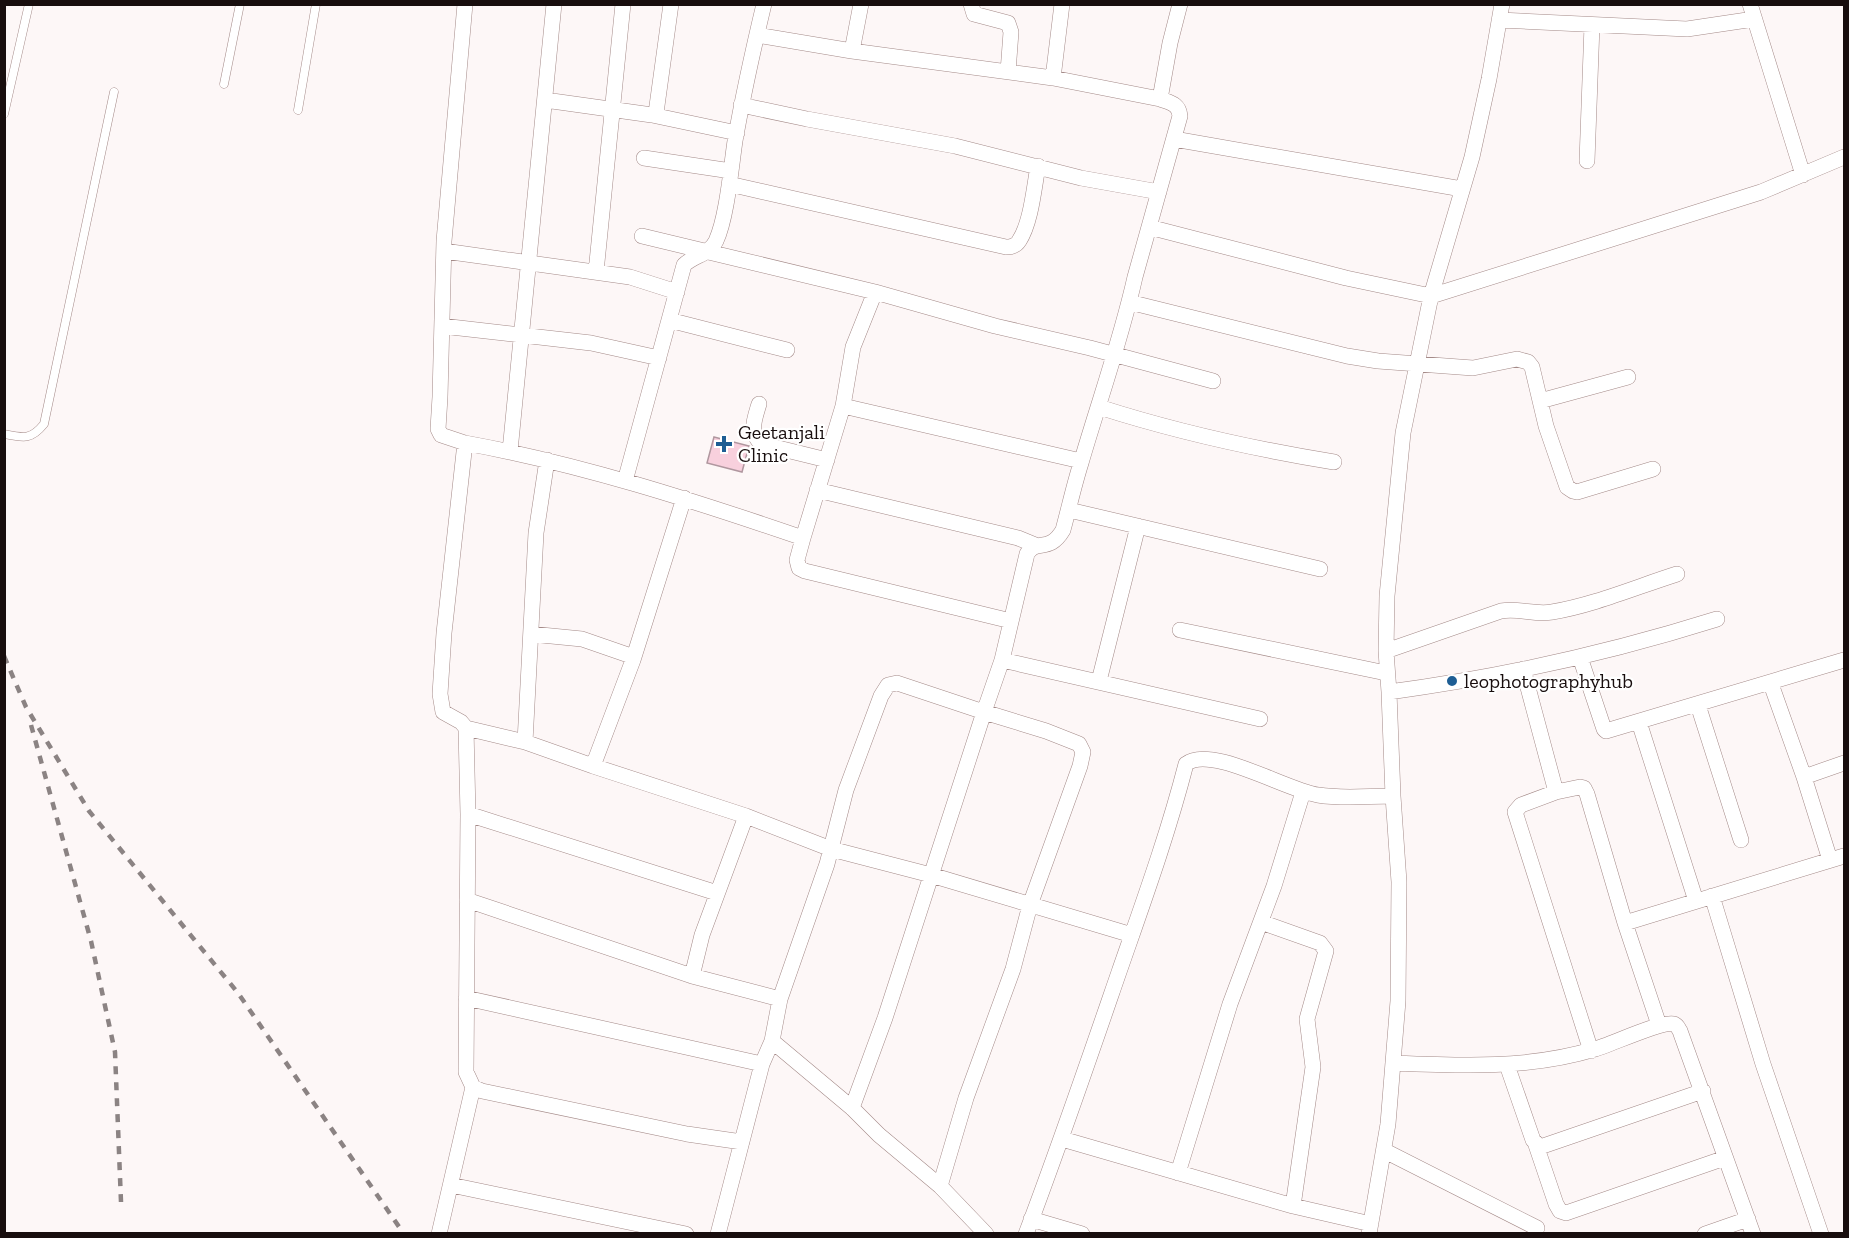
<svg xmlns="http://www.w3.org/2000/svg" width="1849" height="1238" viewBox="0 0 1849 1238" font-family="'Zilla Slab',serif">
  <rect width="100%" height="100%" fill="#fdf7f7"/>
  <!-- building -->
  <path fill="#f8d0dd" stroke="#b0979f" stroke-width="1.5" d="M 714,437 L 749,446 L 742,472 L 707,463 Z"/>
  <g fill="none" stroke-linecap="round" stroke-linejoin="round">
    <!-- service casing -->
    <g stroke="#a48a88" stroke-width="9">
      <path id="service" d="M 224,84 L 240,4
        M 298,110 L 316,4
        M 4,114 L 29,4
        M 4,434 C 24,438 31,440 44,424 L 114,92"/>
    </g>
    <!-- minor casing -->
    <g stroke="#a48a88" stroke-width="16">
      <path id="minor" d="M 465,4 L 444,241 L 440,397 L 438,429 L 441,435 L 465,443 L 444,633 L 440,694 L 443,712 L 461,722 L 466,728 L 468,814 L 466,1072 L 473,1087 L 482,1091 L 687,1134 L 742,1142
        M 971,4 L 974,14 L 1008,23 L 1011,32 L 1008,72
        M 1750,4 L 1803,175
        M 1499,20 L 1687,29 L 1754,19
        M 757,35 L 852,51 L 1053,78 L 1160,99
        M 852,51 L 861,4
        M 1053,78 L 1062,4
        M 545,100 L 652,115 L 656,113 L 671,4
        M 741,105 L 807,119 L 955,146 L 1081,178 L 1159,192
        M 652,115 L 737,133
        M 1174,139 L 1462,189
        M 644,158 L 731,171
        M 1587,161 L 1592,25
        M 729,184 L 1006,247 C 1011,247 1016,246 1019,241 C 1031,223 1034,188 1038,166
        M 1149,227 L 1346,278 L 1431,296 L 1761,192 L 1844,157
        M 642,236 L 875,292
        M 444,251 L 630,277 L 677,292
        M 596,272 L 623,4
        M 1129,302 L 1347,356 L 1378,361 L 1473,368 L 1517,359 L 1528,362 L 1532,367 L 1546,426 L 1567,487 L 1573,491 L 1577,492 L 1653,469
        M 669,320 L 787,350
        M 442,326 L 591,343 L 659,358
        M 1540,401 L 1628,377
        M 759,404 C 755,418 748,433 762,444 L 827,460
        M 843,406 L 853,347 L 875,292 L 995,326 L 1090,348 L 1213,381
        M 1099,407 C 1177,432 1254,449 1334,462
        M 465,443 C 580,464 692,500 803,538 L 843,406 L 1081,461
        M 510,451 L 554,4
        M 625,481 L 684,265 C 694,255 709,255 716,241 C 727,217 731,168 735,141 C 743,95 753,50 764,4
        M 817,490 L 1018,538 L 1035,545
        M 1069,510 L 1320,569
        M 803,538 L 797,560 L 799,568 L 805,571 L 1011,621
        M 1180,630 L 1386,673
        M 531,634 L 582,639 L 634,657
        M 1386,651 L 1501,611 C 1519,608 1535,615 1552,612 C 1594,605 1636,587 1677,574
        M 1580,657 L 1604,729 L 1606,731 L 1844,660
        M 1002,660 L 1260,719
        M 1523,669 L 1556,792 L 1580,787 L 1584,788 L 1587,794 L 1625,923 L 1659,1025
        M 1099,681 L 1138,526
        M 1771,684 L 1804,777 L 1830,860
        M 1389,692 C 1501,677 1609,653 1717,619
        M 1698,705 L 1741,840
        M 1639,722 L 1696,901
        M 466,728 L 525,742 L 593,766 L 633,660 L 684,498
        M 525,742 L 536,533 L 547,460
        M 593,766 L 746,816 L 831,849 L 931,875 L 1132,935
        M 1804,777 L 1844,763
        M 1556,792 L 1521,805 L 1515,812 L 1591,1051
        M 468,814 L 717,893
        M 1712,896 L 1763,1064 L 1821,1234
        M 467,900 L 692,976 L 780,999
        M 1261,922 L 1320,943 L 1326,951 L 1307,1019 L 1313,1067 L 1293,1206
        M 1625,923 L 1844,856
        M 692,976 L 702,935 L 746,816
        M 466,998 L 762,1064
        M 772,1041 L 852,1108 L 879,1135 L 940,1186 L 986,1234
        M 1394,1063 C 1462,1066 1529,1069 1595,1049 C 1610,1045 1663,1020 1674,1024 C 1678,1026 1678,1028 1680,1031 L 1753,1234
        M 1507,1065 L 1533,1140 L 1540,1147 L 1703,1091
        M 852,1108 L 885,1018 L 984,712 L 1046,731 L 1079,744 L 1083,752 L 1080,766 L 1030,905 L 1013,969 L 966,1098 L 940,1186
        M 1062,1139 L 1293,1206 L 1371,1224
        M 1536,1145 L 1556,1204 L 1560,1211 L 1566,1213 L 1725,1158
        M 1385,1151 L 1537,1228
        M 1178,1173 L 1230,1004 L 1274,886 L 1303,792
        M 451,1185 L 686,1234
        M 1031,1219 L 1082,1234
        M 439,1234 L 473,1087
        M 718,1234 L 762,1064 L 772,1041 L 780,999 L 827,864 L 846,790 L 881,696 L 888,685 L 897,683 L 984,712 L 1002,660 L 1027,554 C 1036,538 1049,554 1063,530 C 1069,508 1074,485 1081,463 C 1099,401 1121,340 1135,277 L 1180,116 C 1179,104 1171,103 1160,99 L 1170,43 L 1180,4
        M 1026,1234 C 1059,1147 1089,1059 1119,972 C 1143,903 1168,834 1186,764 C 1210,744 1288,791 1318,795 C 1342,799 1368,796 1393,796
        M 1369,1234 L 1388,1124 L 1398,1001 L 1399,882 L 1393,796 L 1389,692 L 1386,651 L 1387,596 L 1403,433 L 1431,296 L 1472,157 L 1489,79 L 1502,4
        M 1705,1234 L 1748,1219"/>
    </g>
    <!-- service -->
    <use href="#service" stroke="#fff" stroke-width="8"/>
    <!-- minor -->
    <use href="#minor" stroke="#fff" stroke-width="15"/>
    <!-- rail -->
    <path stroke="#8b8383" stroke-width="4.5" stroke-dasharray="8 8" stroke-linecap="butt" d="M 4,656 L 26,707 L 89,811 L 238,993 L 404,1234
      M 31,725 L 91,941 L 115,1052 L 121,1202"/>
  </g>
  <!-- markers -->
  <g fill="#1e5e94" stroke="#fff" stroke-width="2">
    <path d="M721 435h6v6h6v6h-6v6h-6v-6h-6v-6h6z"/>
    <circle cx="1452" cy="681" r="6"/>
  </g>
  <g text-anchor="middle" stroke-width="4.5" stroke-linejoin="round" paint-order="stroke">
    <!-- poi labels -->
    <g font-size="20" fill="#180e0e" stroke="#fff" text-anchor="start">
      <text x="738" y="439">Geetanjali<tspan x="738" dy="23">Clinic</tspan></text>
      <text x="1464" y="688">leophotographyhub</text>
    </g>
  </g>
  <!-- border -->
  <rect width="1849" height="1238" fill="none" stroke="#180e0e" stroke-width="12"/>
</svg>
